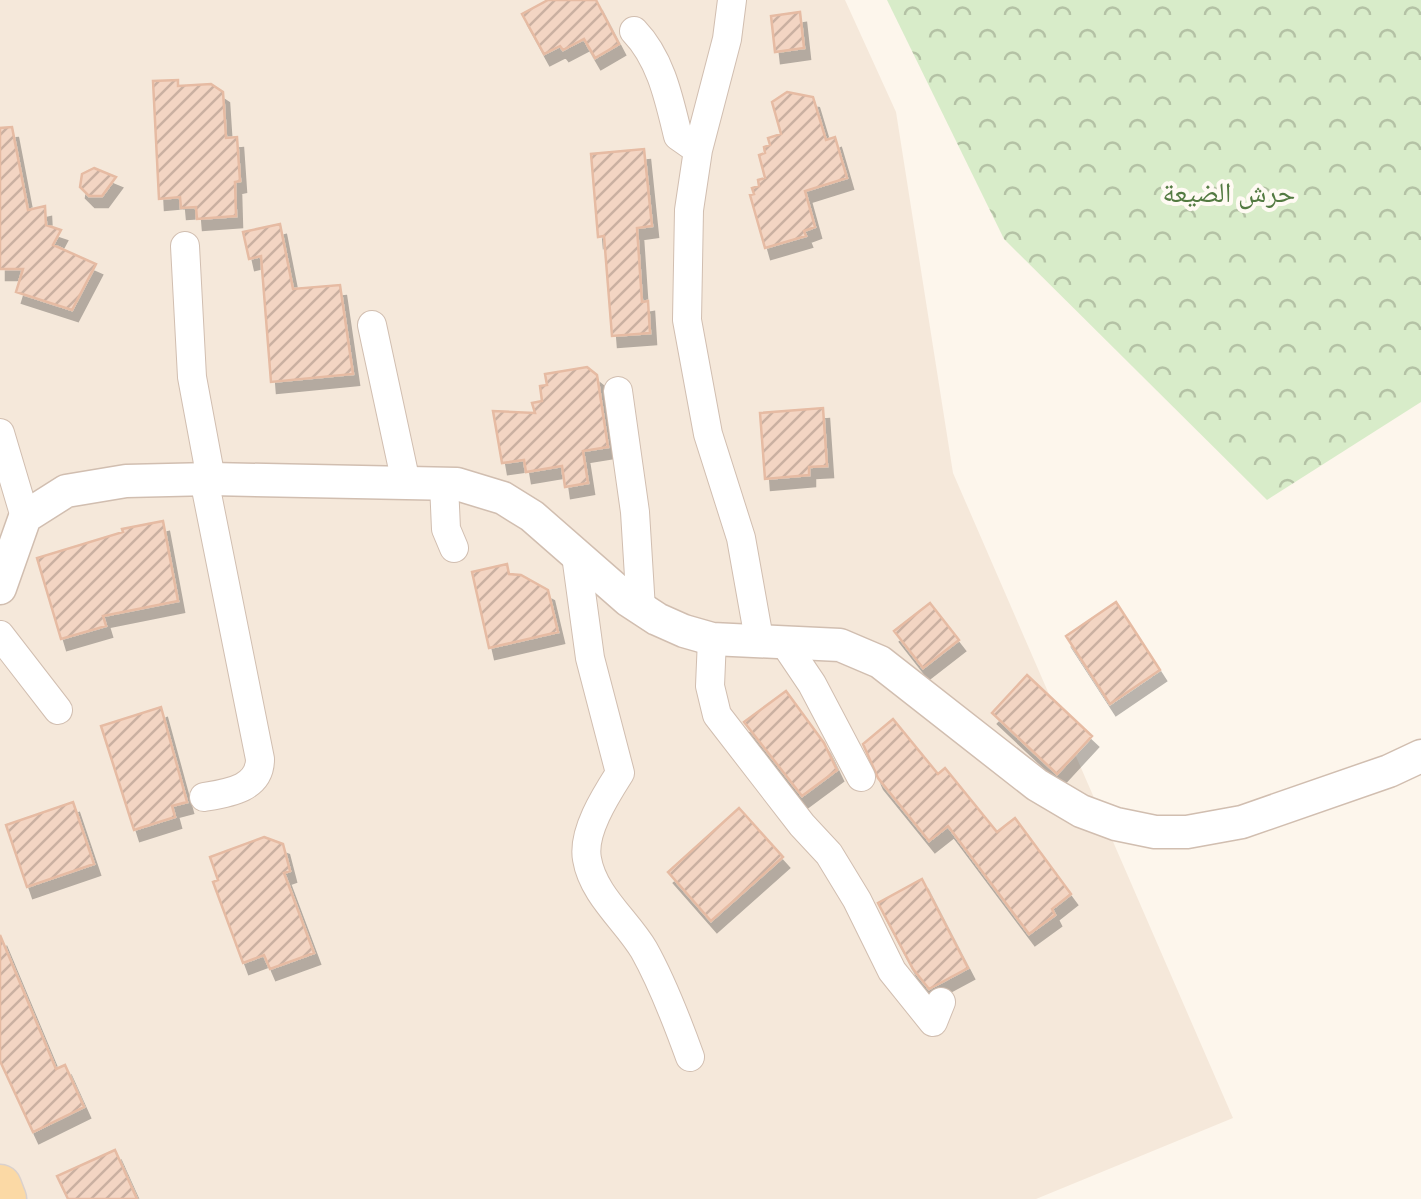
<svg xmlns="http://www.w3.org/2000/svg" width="1421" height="1199" viewBox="0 0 1421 1199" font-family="'IBM Plex Sans','Noto Naskh Arabic',sans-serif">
  <defs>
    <pattern id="forest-crowns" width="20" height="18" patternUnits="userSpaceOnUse" patternTransform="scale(2.5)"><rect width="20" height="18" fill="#d8ecc9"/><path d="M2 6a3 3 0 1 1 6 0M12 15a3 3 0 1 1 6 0" fill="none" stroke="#b4c2a5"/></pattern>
    <pattern id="building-hatch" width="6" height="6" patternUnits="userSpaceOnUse" patternTransform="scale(2.5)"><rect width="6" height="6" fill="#f3d5c3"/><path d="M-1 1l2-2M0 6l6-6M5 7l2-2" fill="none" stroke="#cab0a1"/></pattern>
    <filter id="shadow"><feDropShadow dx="6" dy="11" stdDeviation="0" flood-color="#0004"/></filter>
  </defs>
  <rect width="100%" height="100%" fill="#fdf6ec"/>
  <!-- residential -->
  <path fill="#f5e8da" d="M 0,0 L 845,0 L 896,112 L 953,473 L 1233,1118 L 1036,1199 L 0,1199 Z"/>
  <!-- forest -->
  <path fill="url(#forest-crowns)" d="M 887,0 L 1421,0 L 1421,402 L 1267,500 L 1004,239 Z"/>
  <!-- building -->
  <path fill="url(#building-hatch)" stroke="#e6bba3" stroke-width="2.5" filter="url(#shadow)" d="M 548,0 L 596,0 L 619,44 L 595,58 L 584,39 L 563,50 L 560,46 L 544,54 L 522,14 Z
    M 800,12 L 804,48 L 775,52 L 771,16 Z
    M 178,80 L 178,86 L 211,84 L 223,92 L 226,138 L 237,137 L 240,181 L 235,182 L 236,216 L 197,219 L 196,207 L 181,208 L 180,197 L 159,199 L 153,81 Z
    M 787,92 L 813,97 L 826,140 L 835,137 L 847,178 L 805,191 L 815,227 L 804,231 L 806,236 L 765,248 L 750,195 L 754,194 L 752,188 L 759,186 L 758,180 L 765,178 L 759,155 L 765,153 L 764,147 L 770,145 L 768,138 L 781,134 L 772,102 Z
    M 12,127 L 28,210 L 45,206 L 46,225 L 61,230 L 53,245 L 96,264 L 72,310 L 16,292 L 23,269 L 0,269 L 0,128 Z
    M 644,149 L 652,226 L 637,228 L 642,302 L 648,301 L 650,333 L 612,336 L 604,236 L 598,237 L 591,154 Z
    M 94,168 L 116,177 L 102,196 L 89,196 L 80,187 L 82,174 Z
    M 280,224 L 293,289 L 340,285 L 353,374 L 271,382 L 261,256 L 249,259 L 243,232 Z
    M 587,367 L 597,375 L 608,447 L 583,451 L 588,483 L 565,487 L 562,466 L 526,472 L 524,460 L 502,463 L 493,411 L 535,413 L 532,403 L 542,401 L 540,386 L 547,385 L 545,374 Z
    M 823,408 L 827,466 L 809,467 L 809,475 L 765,479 L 760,413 Z
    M 163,521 L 178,601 L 103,616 L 106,626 L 61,639 L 37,558 L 123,532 L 122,529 Z
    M 507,564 L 509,574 L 521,575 L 548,590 L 558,632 L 489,648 L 472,572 Z
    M 1116,602 L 1160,670 L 1110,704 L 1066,636 Z
    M 930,603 L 959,640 L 923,668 L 894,631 Z
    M 1027,675 L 1092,736 L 1057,774 L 992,713 Z
    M 786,691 L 824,743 L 837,770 L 802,796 L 744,722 Z
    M 161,707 L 187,802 L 172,806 L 175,817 L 134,830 L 101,726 Z
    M 893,719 L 938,774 L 945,768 L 997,832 L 1015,818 L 1071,894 L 1052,909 L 1055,915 L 1029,934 L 948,826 L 929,841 L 878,778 L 863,744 Z
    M 73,802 L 94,864 L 27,887 L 6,825 Z
    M 739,808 L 783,857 L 711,921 L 668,872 Z
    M 264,837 L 283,844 L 290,871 L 284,873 L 314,953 L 270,969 L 264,955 L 243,963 L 213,882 L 218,880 L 210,857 Z
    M 922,879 L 968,968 L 929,989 L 913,969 L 878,903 Z
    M 0,935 L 56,1069 L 65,1065 L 84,1107 L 33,1132 L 0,1061 Z
    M 115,1150 L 137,1199 L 68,1199 L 57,1176 Z"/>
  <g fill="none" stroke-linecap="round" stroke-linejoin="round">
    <!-- minor casing -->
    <g stroke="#d1beb0" stroke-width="30">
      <path id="minor" d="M 732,0 L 727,39 L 698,150 L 689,210 L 687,320 L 708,434 L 741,538 L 759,639
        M 634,31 C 661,59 669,99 678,136 L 698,150
        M 185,246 L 192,377 L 211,479
        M 372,325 L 406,483
        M 618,391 L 635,512 L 641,609
        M 0,433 L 25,517
        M 444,484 L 446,529 L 454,548
        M 576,555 L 590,658 L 620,773 C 606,795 582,832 587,859 C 593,895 627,921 644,950 C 663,984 677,1021 690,1057
        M 0,635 L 58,710
        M 712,639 L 710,686 L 717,715 L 802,825 L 829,854 L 857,900 L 892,971 L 933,1022 L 941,1002
        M 783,641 L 812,684 L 861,777
        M 204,797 C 228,793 260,789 260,759 L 204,479"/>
    </g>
    <!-- tertiary casing -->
    <g stroke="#d1beb0" stroke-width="35">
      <path id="tertiary" d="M 0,588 L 25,517 L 66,491 L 126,481 L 211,479 L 457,484 L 503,498 L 532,516 L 628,600 L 657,619 L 684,631 L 712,639 L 840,645 L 880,662 L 1037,785 L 1081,811 L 1116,824 L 1155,832 L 1187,832 L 1242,822 L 1389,771 L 1421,756"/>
    </g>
    <!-- primary casing -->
    <g stroke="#dad1cd" stroke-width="45">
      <path id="primary" d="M 0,1186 L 5,1199"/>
    </g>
    <!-- minor -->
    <use href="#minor" stroke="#fff" stroke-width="28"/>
    <!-- tertiary -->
    <use href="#tertiary" stroke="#fff" stroke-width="32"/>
    <!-- primary -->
    <use href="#primary" stroke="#fbd9a5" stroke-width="42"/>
  </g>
  <g text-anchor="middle" stroke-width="8" stroke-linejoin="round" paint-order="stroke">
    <!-- park labels -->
    <g font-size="28" fill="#537a41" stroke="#fffaf3">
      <text x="1229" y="202">حرش الضيعة</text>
    </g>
  </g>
</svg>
